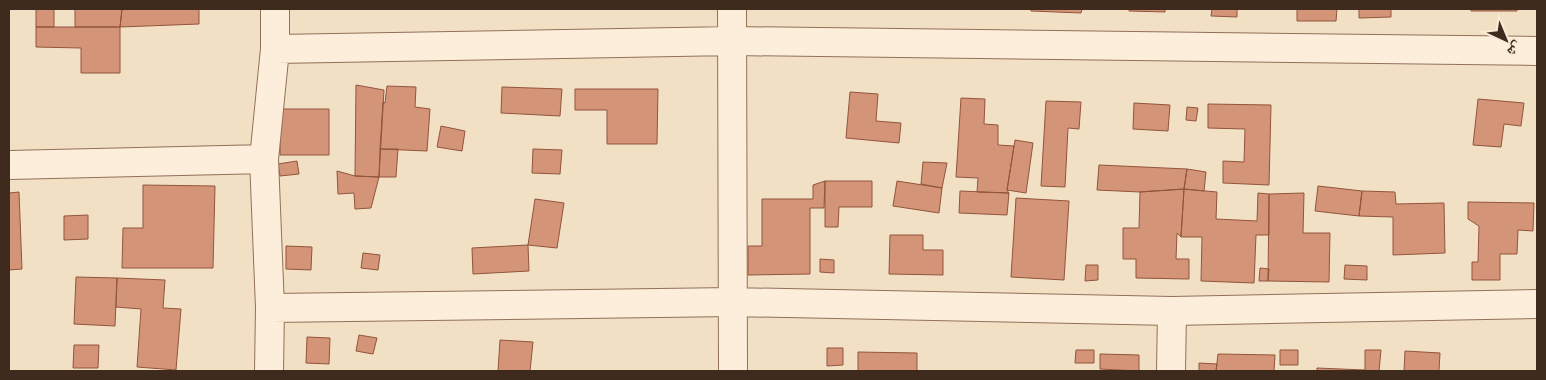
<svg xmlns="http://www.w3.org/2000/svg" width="1546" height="380" viewBox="0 0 1546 380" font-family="'PT Serif','Noto Naskh Arabic',serif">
  <rect width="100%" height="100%" fill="#f2e0c5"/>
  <!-- building -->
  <path fill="#d49478" stroke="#91553c" d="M 36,9 L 54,9 L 54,27 L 36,27 Z
    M 75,9 L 122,9 L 120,27 L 75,27 Z
    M 122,9 L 199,9 L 199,24 L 120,27 Z
    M 1031,9 L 1082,9 L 1081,13 L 1031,11 Z
    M 1129,9 L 1165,9 L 1165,12 L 1129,11 Z
    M 1212,9 L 1237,9 L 1237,17 L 1211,16 Z
    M 1297,9 L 1337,9 L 1336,21 L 1297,21 Z
    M 1359,9 L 1391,9 L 1391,17 L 1359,18 Z
    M 1471,9 L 1517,9 L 1517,11 L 1471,11 Z
    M 36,27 L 120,27 L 120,73 L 81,73 L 81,48 L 36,47 Z
    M 356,85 L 384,90 L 379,177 L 355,176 Z
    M 387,86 L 416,87 L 415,107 L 430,109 L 427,151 L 380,149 L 383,102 L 385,103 Z
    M 502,87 L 562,89 L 560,116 L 501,113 Z
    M 575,89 L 658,89 L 657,144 L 607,144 L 607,110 L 575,110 Z
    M 850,92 L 878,94 L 876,121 L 901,123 L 899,143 L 846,138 Z
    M 961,98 L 985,99 L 984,124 L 998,125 L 998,145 L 1014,146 L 1007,190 L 1009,193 L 977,192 L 978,178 L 956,177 Z
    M 1478,99 L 1524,103 L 1521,126 L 1504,124 L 1501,147 L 1473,145 Z
    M 1046,101 L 1081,102 L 1079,129 L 1068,128 L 1065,187 L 1041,186 Z
    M 1134,103 L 1170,105 L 1168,131 L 1133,129 Z
    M 1208,104 L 1271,105 L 1269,185 L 1223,183 L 1223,161 L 1244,162 L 1245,129 L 1208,128 Z
    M 1187,107 L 1198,108 L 1196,121 L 1186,120 Z
    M 280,109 L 329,109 L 329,155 L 280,155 Z
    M 441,126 L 465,131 L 462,151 L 437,147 Z
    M 1015,140 L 1033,143 L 1026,193 L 1007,190 Z
    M 380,149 L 398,149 L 396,177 L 379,177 Z
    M 533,149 L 562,150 L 560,174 L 532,173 Z
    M 297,161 L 299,174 L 280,176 L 278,164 Z
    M 923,162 L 947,163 L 942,188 L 921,184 Z
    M 1099,165 L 1187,169 L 1184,189 L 1140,192 L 1097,190 Z
    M 1187,169 L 1206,172 L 1204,191 L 1184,189 Z
    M 337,171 L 355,176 L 379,177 L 371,208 L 355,209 L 354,193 L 338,194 Z
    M 825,181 L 824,208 L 810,208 L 810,274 L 748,275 L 748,246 L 762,246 L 762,199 L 813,199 L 813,185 Z
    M 825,181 L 872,181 L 872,207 L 839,207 L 838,227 L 825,227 Z
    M 897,181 L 942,188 L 939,213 L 893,206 Z
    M 143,185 L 215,186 L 213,268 L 122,268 L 123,228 L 143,228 Z
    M 1318,186 L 1362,191 L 1359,216 L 1315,211 Z
    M 1184,189 L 1181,237 L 1177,233 L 1176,259 L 1189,259 L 1189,279 L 1136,278 L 1136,259 L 1123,259 L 1123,228 L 1139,228 L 1140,192 Z
    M 1184,189 L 1217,192 L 1216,219 L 1257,221 L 1258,193 L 1269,194 L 1269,235 L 1256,235 L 1254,283 L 1201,281 L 1202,237 L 1181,237 Z
    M 960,191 L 1009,193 L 1007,215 L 959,213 Z
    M 1362,191 L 1395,192 L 1396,204 L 1444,203 L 1445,253 L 1393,255 L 1393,217 L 1359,216 Z
    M 19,192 L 22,269 L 9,270 L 9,193 Z
    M 1304,193 L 1303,233 L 1330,233 L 1329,282 L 1268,281 L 1269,194 Z
    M 1016,198 L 1069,201 L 1064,280 L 1011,277 Z
    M 535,199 L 564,203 L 557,248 L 528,245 Z
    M 1468,202 L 1534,203 L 1533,231 L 1518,230 L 1517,254 L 1500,254 L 1500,280 L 1472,280 L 1472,262 L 1478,262 L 1479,226 L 1468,219 Z
    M 88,215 L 88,239 L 64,240 L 64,216 Z
    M 890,235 L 923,235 L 923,250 L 943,250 L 943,275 L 889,274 Z
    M 528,245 L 529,271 L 473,274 L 472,248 Z
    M 286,246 L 312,247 L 311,270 L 286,269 Z
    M 363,253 L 380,255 L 378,270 L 361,268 Z
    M 820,259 L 834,260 L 834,273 L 820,272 Z
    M 1086,265 L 1098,265 L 1098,280 L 1085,281 Z
    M 1345,265 L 1367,266 L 1367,280 L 1344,279 Z
    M 1260,268 L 1269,269 L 1268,281 L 1259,281 Z
    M 76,277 L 117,278 L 115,326 L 74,324 Z
    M 117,278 L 165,280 L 163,308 L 181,309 L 176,370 L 137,367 L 141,309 L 116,307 Z
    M 359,335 L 377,338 L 373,354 L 356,351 Z
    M 307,337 L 330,338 L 329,364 L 306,363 Z
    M 500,340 L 533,342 L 530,371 L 498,371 Z
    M 74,345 L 99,345 L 98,368 L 73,368 Z
    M 827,348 L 843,348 L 843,365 L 827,366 Z
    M 1076,350 L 1094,350 L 1094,363 L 1075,363 Z
    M 1280,350 L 1298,350 L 1298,365 L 1280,365 Z
    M 1365,350 L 1381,350 L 1379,371 L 1317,371 L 1317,368 L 1365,370 Z
    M 1405,351 L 1440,353 L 1439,371 L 1404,371 Z
    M 858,352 L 917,353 L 917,371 L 858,371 Z
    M 1100,354 L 1139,355 L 1139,371 L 1100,369 Z
    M 1218,354 L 1275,355 L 1274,371 L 1216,371 Z
    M 1199,363 L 1217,364 L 1216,371 L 1199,371 Z"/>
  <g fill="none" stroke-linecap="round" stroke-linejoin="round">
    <!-- minor casing -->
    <g stroke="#907059" stroke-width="30">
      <path id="minor" d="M 732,9 L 733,371
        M 275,49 L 732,41 L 1537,51
        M 9,165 L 264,159
        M 270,308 L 733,302 L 1172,311 L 1537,304
        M 269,371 L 270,308 L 264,159 L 275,49 L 275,9
        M 1171,371 L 1172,311"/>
    </g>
    <!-- minor -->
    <use href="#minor" stroke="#fceeda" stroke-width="28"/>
  </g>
  <!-- border -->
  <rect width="1546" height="380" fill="none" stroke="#3f2a1e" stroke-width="20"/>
  <!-- north arrow -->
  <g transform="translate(1506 40) rotate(136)" stroke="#f9ebd6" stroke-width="4" paint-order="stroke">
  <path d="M0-4L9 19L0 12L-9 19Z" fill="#3f2a1e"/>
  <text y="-8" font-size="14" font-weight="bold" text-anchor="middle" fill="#3f2a1e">ش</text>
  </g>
</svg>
